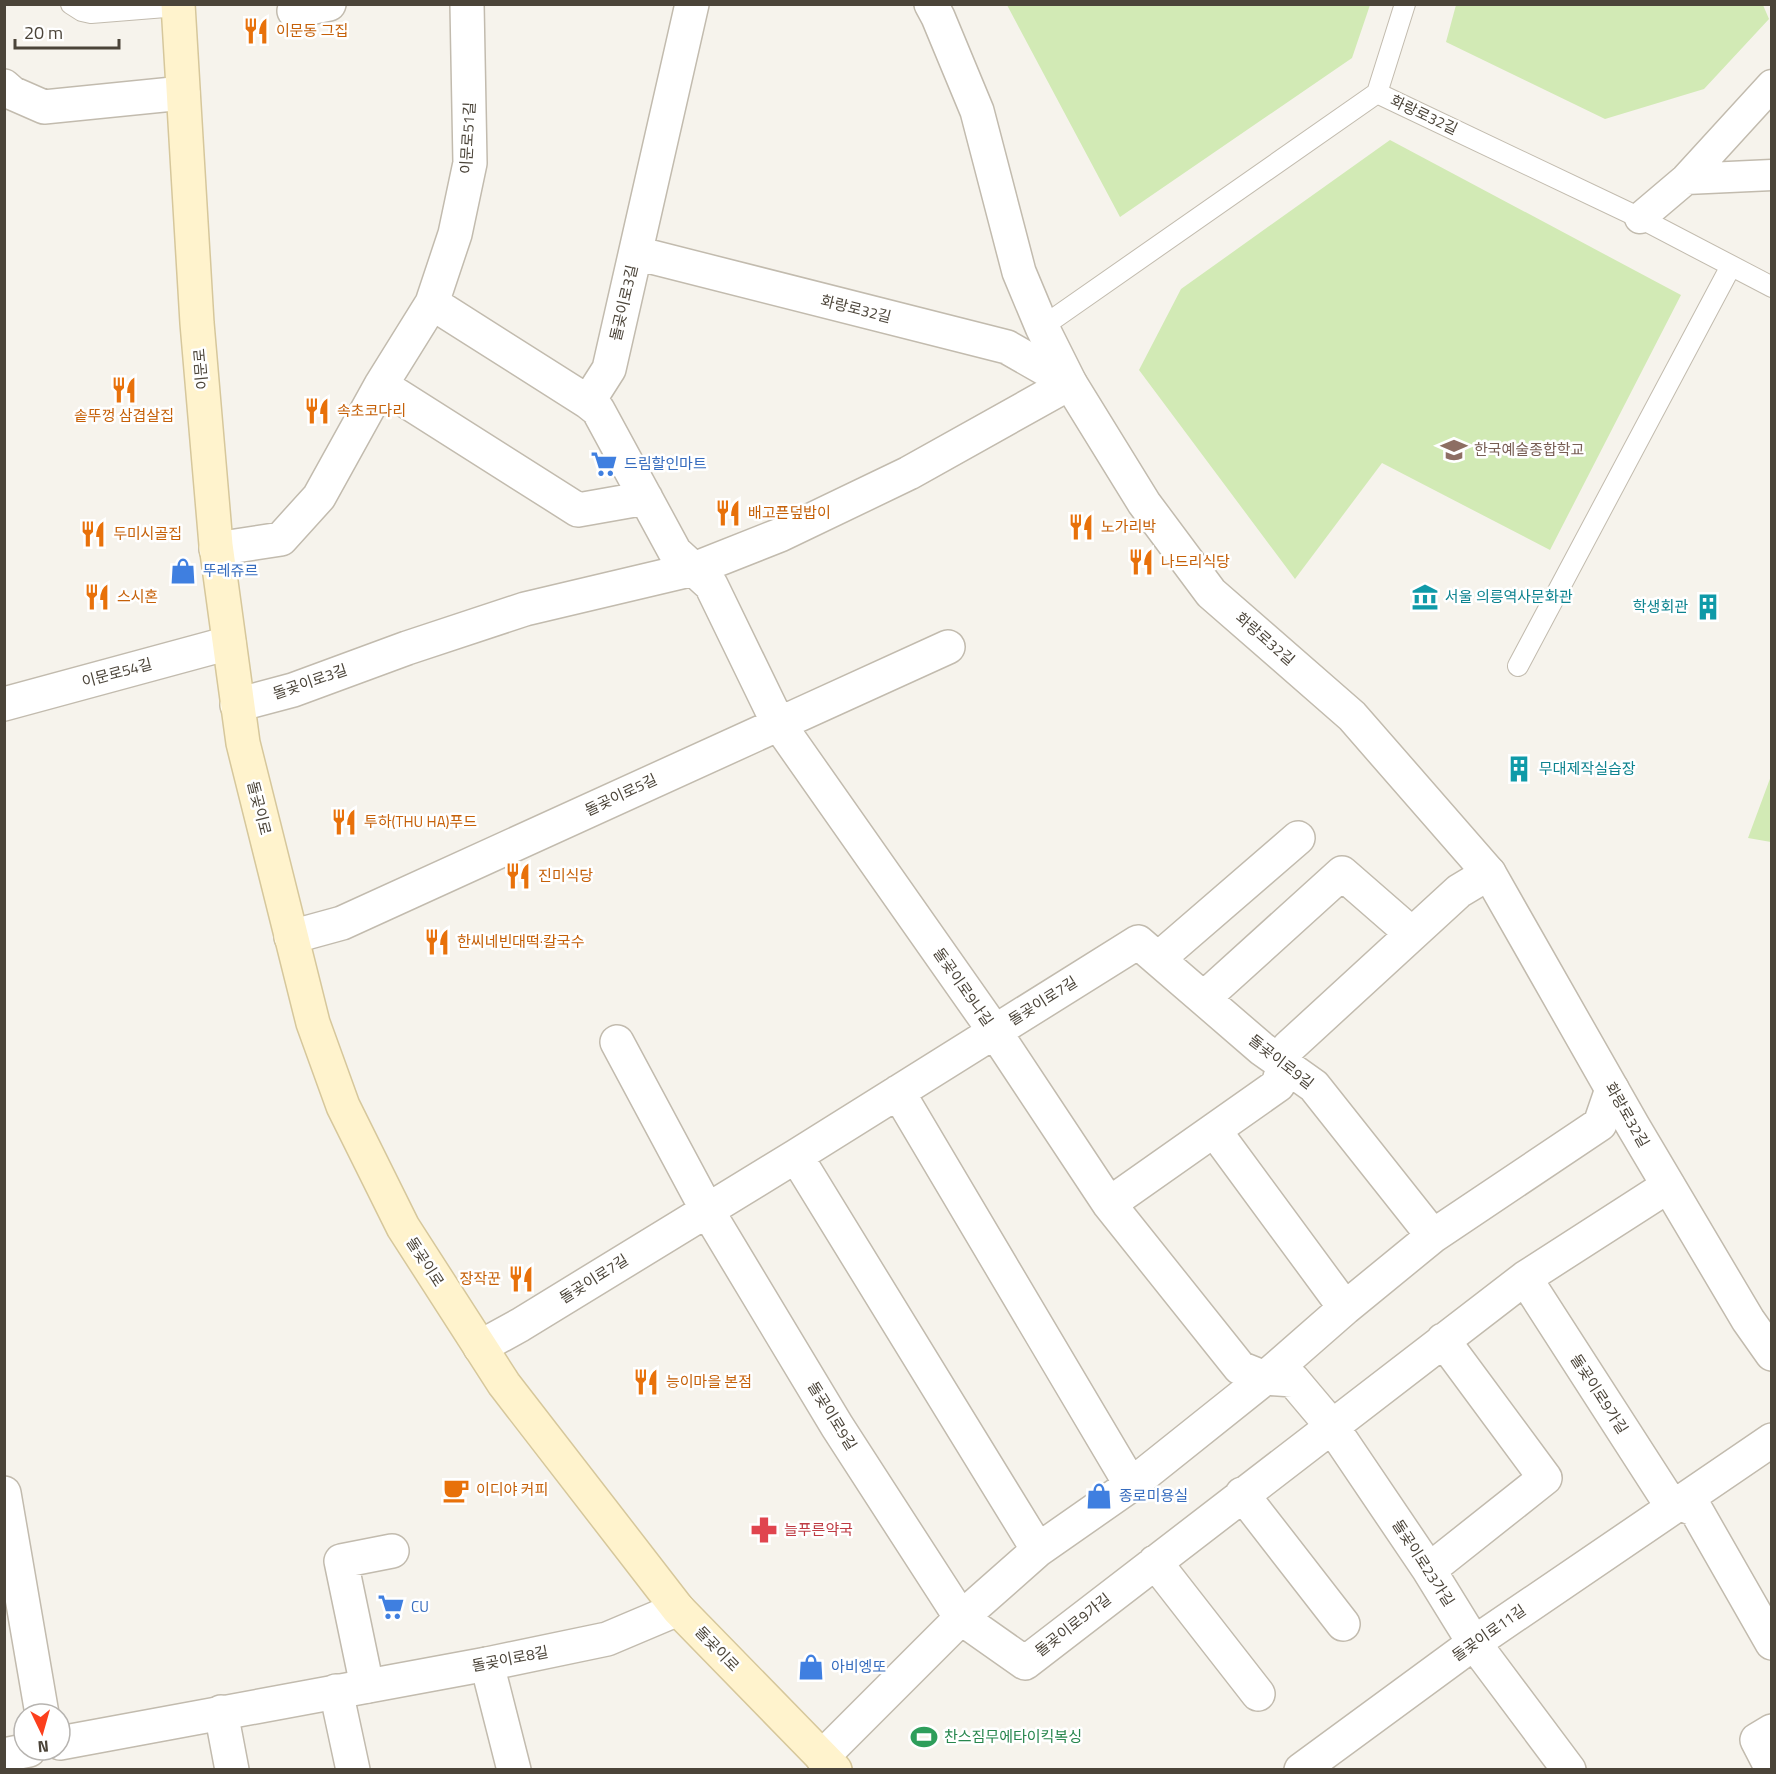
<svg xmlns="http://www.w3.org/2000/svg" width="1776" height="1774" viewBox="0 0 1776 1774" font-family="'Titillium Web','Noto Sans KR',sans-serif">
  <rect width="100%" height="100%" fill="#f6f3ec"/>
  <!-- green -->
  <path fill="#d2eab5" d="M 1007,5 L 1370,5 L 1352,58 L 1120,217 Z
    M 1763,5 L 1769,19 L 1704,89 L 1605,119 L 1446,42 L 1456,5 Z
    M 1390,140 L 1681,295 L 1550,550 L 1382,463 L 1295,579 L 1139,370 L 1181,289 Z
    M 1771,776 L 1771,842 L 1748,838 Z"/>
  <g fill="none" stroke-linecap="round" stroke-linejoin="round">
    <!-- service casing -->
    <g stroke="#c2bbae" stroke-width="22">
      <path id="service" d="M 71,4 L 82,11 L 91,13 L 178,6
        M 1377,93 L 1405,4
        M 1042,327 L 1377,93 L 1640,218 L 1772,287
        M 1518,666 L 1731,266"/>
    </g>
    <!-- pedestrian casing -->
    <g stroke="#c2bbae" stroke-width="33">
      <path id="pedestrian" d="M 1686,179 L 1772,175
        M 1640,218 L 1686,179 L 1772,85"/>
    </g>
    <!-- minor casing -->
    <g stroke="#c2bbae" stroke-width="36">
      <path id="minor" d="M 692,4 L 609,369 L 588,402 L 598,410 L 675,552 L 711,585 L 778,723 L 995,1032 L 1109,1204 L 1240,1368 L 1265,1378 L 1293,1380 L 1331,1425 L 1429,1570 L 1474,1643 L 1569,1770
        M 294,11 L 329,4
        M 4,86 L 12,93 L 44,107 L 183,93
        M 636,253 L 1007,347 L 1070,383
        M 432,303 L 588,402
        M 381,385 L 578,510 L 646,498
        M 216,549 L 281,539 L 319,497 L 381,385 L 432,303 L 455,234 L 470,163 L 467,4
        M 4,704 L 229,643
        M 237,705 L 293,690 L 407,648 L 525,609 L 694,569 L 780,535 L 909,473 L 1070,383
        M 291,937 L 342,923 L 948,647
        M 1158,959 L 1298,838
        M 1204,998 L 1342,873 L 1412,934
        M 617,1042 L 707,1210 L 837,1426 L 961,1618 L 1025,1663 L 1525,1278 L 1668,1186
        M 898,1092 L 1131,1485
        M 1214,1130 L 1345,1308
        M 796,1156 L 1038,1550
        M 1109,1204 L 1278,1085 L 1288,1048 L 1459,891 L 1489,873
        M 1525,1278 L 1666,1497 L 1696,1510 L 1772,1643
        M 480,1347 L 520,1325 L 796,1156 L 1138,942 L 1262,1049 L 1314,1086 L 1433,1236
        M 4,1493 L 42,1714
        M 1242,1494 L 1343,1624
        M 1155,1562 L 1258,1694
        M 1429,1570 L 1545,1478 L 1443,1340
        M 487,1664 L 514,1770
        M 367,1686 L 341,1561 L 392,1551
        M 336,1691 L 353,1770
        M 221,1712 L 232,1770
        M 1772,1731 L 1757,1740 L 1772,1769
        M 822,1757 L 961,1618 L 1038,1550 L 1131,1485 L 1265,1378 L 1345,1308 L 1433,1236 L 1600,1124 L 1612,1089
        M 1301,1770 L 1474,1643 L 1772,1440"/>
    </g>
    <!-- tertiary casing -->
    <g stroke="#c2bbae" stroke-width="36">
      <path id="tertiary" d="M 931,4 L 938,17 L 977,111 L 1019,272 L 1042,327 L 1070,383 L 1144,503 L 1211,593 L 1352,716 L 1489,873 L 1633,1126 L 1748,1320 L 1772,1354
        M 60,1743 L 487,1664 L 607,1639 L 678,1609
        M 4,1755 L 29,1750"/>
    </g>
    <!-- secondary casing -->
    <g stroke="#d6c79b" stroke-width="36">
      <path id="secondary" d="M 178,4 L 197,323 L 216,545 L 243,743 L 313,1023 L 343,1106 L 403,1227 L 504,1384 L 678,1609 L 835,1770"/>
    </g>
    <!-- service -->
    <use href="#service" stroke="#fff" stroke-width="20"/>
    <!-- pedestrian -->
    <use href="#pedestrian" stroke="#fff" stroke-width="30"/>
    <!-- minor -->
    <use href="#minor" stroke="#fff" stroke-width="33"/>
    <!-- tertiary -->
    <use href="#tertiary" stroke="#fff" stroke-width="33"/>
    <!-- secondary -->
    <use href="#secondary" stroke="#fff3cd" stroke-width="33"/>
  </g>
  <!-- icons -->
  <defs>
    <g id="restaurant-bare" transform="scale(2.07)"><path d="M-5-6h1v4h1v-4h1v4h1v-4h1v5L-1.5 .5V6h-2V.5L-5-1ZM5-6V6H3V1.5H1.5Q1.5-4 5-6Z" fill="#e8710a" stroke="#fff" stroke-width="2.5" paint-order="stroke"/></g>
    <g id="university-bare" transform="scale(2.07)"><path d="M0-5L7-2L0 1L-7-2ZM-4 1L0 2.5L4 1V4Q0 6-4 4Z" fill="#8d6e63" stroke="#fff" stroke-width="2.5" paint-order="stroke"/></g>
    <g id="supermarket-bare" transform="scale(2.07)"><path d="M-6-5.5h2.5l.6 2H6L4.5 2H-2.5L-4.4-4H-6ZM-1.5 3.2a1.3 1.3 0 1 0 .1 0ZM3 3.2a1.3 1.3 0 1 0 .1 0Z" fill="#3f7fe0" stroke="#fff" stroke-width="2.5" paint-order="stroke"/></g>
    <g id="shop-bare" transform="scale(2.07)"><path d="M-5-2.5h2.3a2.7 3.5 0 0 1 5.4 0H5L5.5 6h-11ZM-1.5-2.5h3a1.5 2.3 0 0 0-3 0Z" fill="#3f7fe0" stroke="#fff" stroke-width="2.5" paint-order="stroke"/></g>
    <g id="museum-bare" transform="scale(2.07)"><path d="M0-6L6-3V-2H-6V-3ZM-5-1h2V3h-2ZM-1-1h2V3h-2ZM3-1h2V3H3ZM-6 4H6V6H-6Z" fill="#0f9aa8" stroke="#fff" stroke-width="2.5" paint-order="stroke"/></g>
    <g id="building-bare" transform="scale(2.07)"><path d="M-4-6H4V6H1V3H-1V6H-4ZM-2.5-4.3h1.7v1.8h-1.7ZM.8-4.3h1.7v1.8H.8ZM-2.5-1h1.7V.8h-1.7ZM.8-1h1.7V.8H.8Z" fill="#0f9aa8" stroke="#fff" stroke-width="2.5" paint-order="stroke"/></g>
    <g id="cafe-bare" transform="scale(2.07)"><path d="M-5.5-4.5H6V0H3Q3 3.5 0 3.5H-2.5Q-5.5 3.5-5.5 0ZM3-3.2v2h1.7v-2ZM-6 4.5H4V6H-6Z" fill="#e8710a" stroke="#fff" stroke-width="2.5" paint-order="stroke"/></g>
    <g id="pharmacy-bare" transform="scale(2.07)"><path d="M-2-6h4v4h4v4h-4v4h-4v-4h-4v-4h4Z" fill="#e0444e" stroke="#fff" stroke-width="2.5" paint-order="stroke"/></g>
    <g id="stadium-bare" transform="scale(2.07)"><path d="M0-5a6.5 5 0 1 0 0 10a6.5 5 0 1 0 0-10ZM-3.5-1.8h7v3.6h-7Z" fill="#2e9e5b" stroke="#fff" stroke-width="2.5" paint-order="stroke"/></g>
  </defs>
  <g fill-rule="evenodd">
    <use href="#restaurant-bare" x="256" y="31"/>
    <use href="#restaurant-bare" x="124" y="390"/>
    <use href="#restaurant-bare" x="317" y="411"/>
    <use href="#university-bare" x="1454" y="450"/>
    <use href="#supermarket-bare" x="604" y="464"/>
    <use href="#restaurant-bare" x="728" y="513"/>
    <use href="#restaurant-bare" x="1081" y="527"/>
    <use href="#restaurant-bare" x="93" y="534"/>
    <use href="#restaurant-bare" x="1141" y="562"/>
    <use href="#shop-bare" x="183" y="571"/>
    <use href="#restaurant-bare" x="97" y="597"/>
    <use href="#museum-bare" x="1425" y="597"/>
    <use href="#building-bare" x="1708" y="607"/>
    <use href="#building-bare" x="1519" y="769"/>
    <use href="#restaurant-bare" x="344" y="822"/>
    <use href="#restaurant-bare" x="518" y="876"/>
    <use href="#restaurant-bare" x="437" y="942"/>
    <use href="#restaurant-bare" x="521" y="1279"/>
    <use href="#restaurant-bare" x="646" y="1382"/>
    <use href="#cafe-bare" x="456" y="1490"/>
    <use href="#shop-bare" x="1099" y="1496"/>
    <use href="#pharmacy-bare" x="764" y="1530"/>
    <use href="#supermarket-bare" x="391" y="1607"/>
    <use href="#shop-bare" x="811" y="1667"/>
    <use href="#stadium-bare" x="924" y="1737"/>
  </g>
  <g text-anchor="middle" stroke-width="5" stroke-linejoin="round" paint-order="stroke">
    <!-- food labels -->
    <g font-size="15" fill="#c56008" stroke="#fff" text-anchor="start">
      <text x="276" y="36">이문동 그집</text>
      <text x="337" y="416">속초코다리</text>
      <text x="124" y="421" text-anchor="middle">솥뚜껑 삼겹살집</text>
      <text x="748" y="518">배고픈덮밥이</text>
      <text x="1101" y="532">노가리박</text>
      <text x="113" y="539">두미시골집</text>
      <text x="1161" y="567">나드리식당</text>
      <text x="117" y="602">스시혼</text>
      <text x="364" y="827">투하(THU HA)푸드</text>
      <text x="538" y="881">진미식당</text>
      <text x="457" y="947">한씨네빈대떡·칼국수</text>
      <text x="501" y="1284" text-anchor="end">장작꾼</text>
      <text x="666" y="1387">능이마을 본점</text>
      <text x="476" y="1495">이디야 커피</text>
    </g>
    <!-- street labels -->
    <g font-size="15" fill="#4b4439" stroke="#fff">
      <text transform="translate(1424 115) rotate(25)" y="5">화랑로32길</text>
      <text transform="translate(468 138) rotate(-87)" y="5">이문로51길</text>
      <text transform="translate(624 303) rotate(-77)" y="5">돌곶이로3길</text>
      <text transform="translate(856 309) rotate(14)" y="5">화랑로32길</text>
      <text transform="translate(201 369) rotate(-95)" y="5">이문로</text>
      <text transform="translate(1265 639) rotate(41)" y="5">화랑로32길</text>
      <text transform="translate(117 673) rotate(-15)" y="5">이문로54길</text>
      <text transform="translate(310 682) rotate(-19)" y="5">돌곶이로3길</text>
      <text transform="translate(621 795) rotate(-25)" y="5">돌곶이로5길</text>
      <text transform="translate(259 808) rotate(76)" y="5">돌곶이로</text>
      <text transform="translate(963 987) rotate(55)" y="5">돌곶이로9나길</text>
      <text transform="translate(1043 1001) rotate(-32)" y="5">돌곶이로7길</text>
      <text transform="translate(1281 1062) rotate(38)" y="5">돌곶이로9길</text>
      <text transform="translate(1627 1115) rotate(60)" y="5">화랑로32길</text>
      <text transform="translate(425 1262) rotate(57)" y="5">돌곶이로</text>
      <text transform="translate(594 1279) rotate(-32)" y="5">돌곶이로7길</text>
      <text transform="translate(1599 1394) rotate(57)" y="5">돌곶이로9가길</text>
      <text transform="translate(832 1416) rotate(58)" y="5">돌곶이로9길</text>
      <text transform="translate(1423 1563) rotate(57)" y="5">돌곶이로23가길</text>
      <text transform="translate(1073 1625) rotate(-38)" y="5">돌곶이로9가길</text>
      <text transform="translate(1489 1633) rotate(-35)" y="5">돌곶이로11길</text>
      <text transform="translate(717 1649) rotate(46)" y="5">돌곶이로</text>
      <text transform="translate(510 1659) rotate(-11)" y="5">돌곶이로8길</text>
    </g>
    <!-- education labels -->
    <g font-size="15" fill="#785e54" stroke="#fff" text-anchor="start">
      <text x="1474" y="455">한국예술종합학교</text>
    </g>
    <!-- shop labels -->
    <g font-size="15" fill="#366cbe" stroke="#fff" text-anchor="start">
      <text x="624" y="469">드림할인마트</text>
      <text x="203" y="576">뚜레쥬르</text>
      <text x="1119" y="1501">종로미용실</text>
      <text x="411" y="1612">CU</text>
      <text x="831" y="1672">아비엥또</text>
    </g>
    <!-- culture labels -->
    <g font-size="15" fill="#0d838f" stroke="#fff" text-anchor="start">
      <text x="1445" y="602">서울 의릉역사문화관</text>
      <text x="1688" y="612" text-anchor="end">학생회관</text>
      <text x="1539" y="774">무대제작실습장</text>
    </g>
    <!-- health labels -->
    <g font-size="15" fill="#be3a42" stroke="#fff" text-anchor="start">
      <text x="784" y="1535">늘푸른약국</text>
    </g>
    <!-- leisure labels -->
    <g font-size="15" fill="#27864d" stroke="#fff" text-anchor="start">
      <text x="944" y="1742">찬스짐무에타이킥복싱</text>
    </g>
  </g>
  <!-- border -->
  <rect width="1776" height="1774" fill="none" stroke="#4b4439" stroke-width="12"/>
  <!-- north arrow -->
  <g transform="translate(42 1732) rotate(175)"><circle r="28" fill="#ffffff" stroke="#b7b4b0" stroke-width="1.5"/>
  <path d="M0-4.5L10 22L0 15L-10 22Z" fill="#fc3f1d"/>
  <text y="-9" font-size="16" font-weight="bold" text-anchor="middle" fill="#4b4439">N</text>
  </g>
  <!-- scale -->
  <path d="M15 39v9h104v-9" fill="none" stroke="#4b4439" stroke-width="3"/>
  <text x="24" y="39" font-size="18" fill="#4b4439" stroke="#ffffff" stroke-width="4.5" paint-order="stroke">20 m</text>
</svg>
